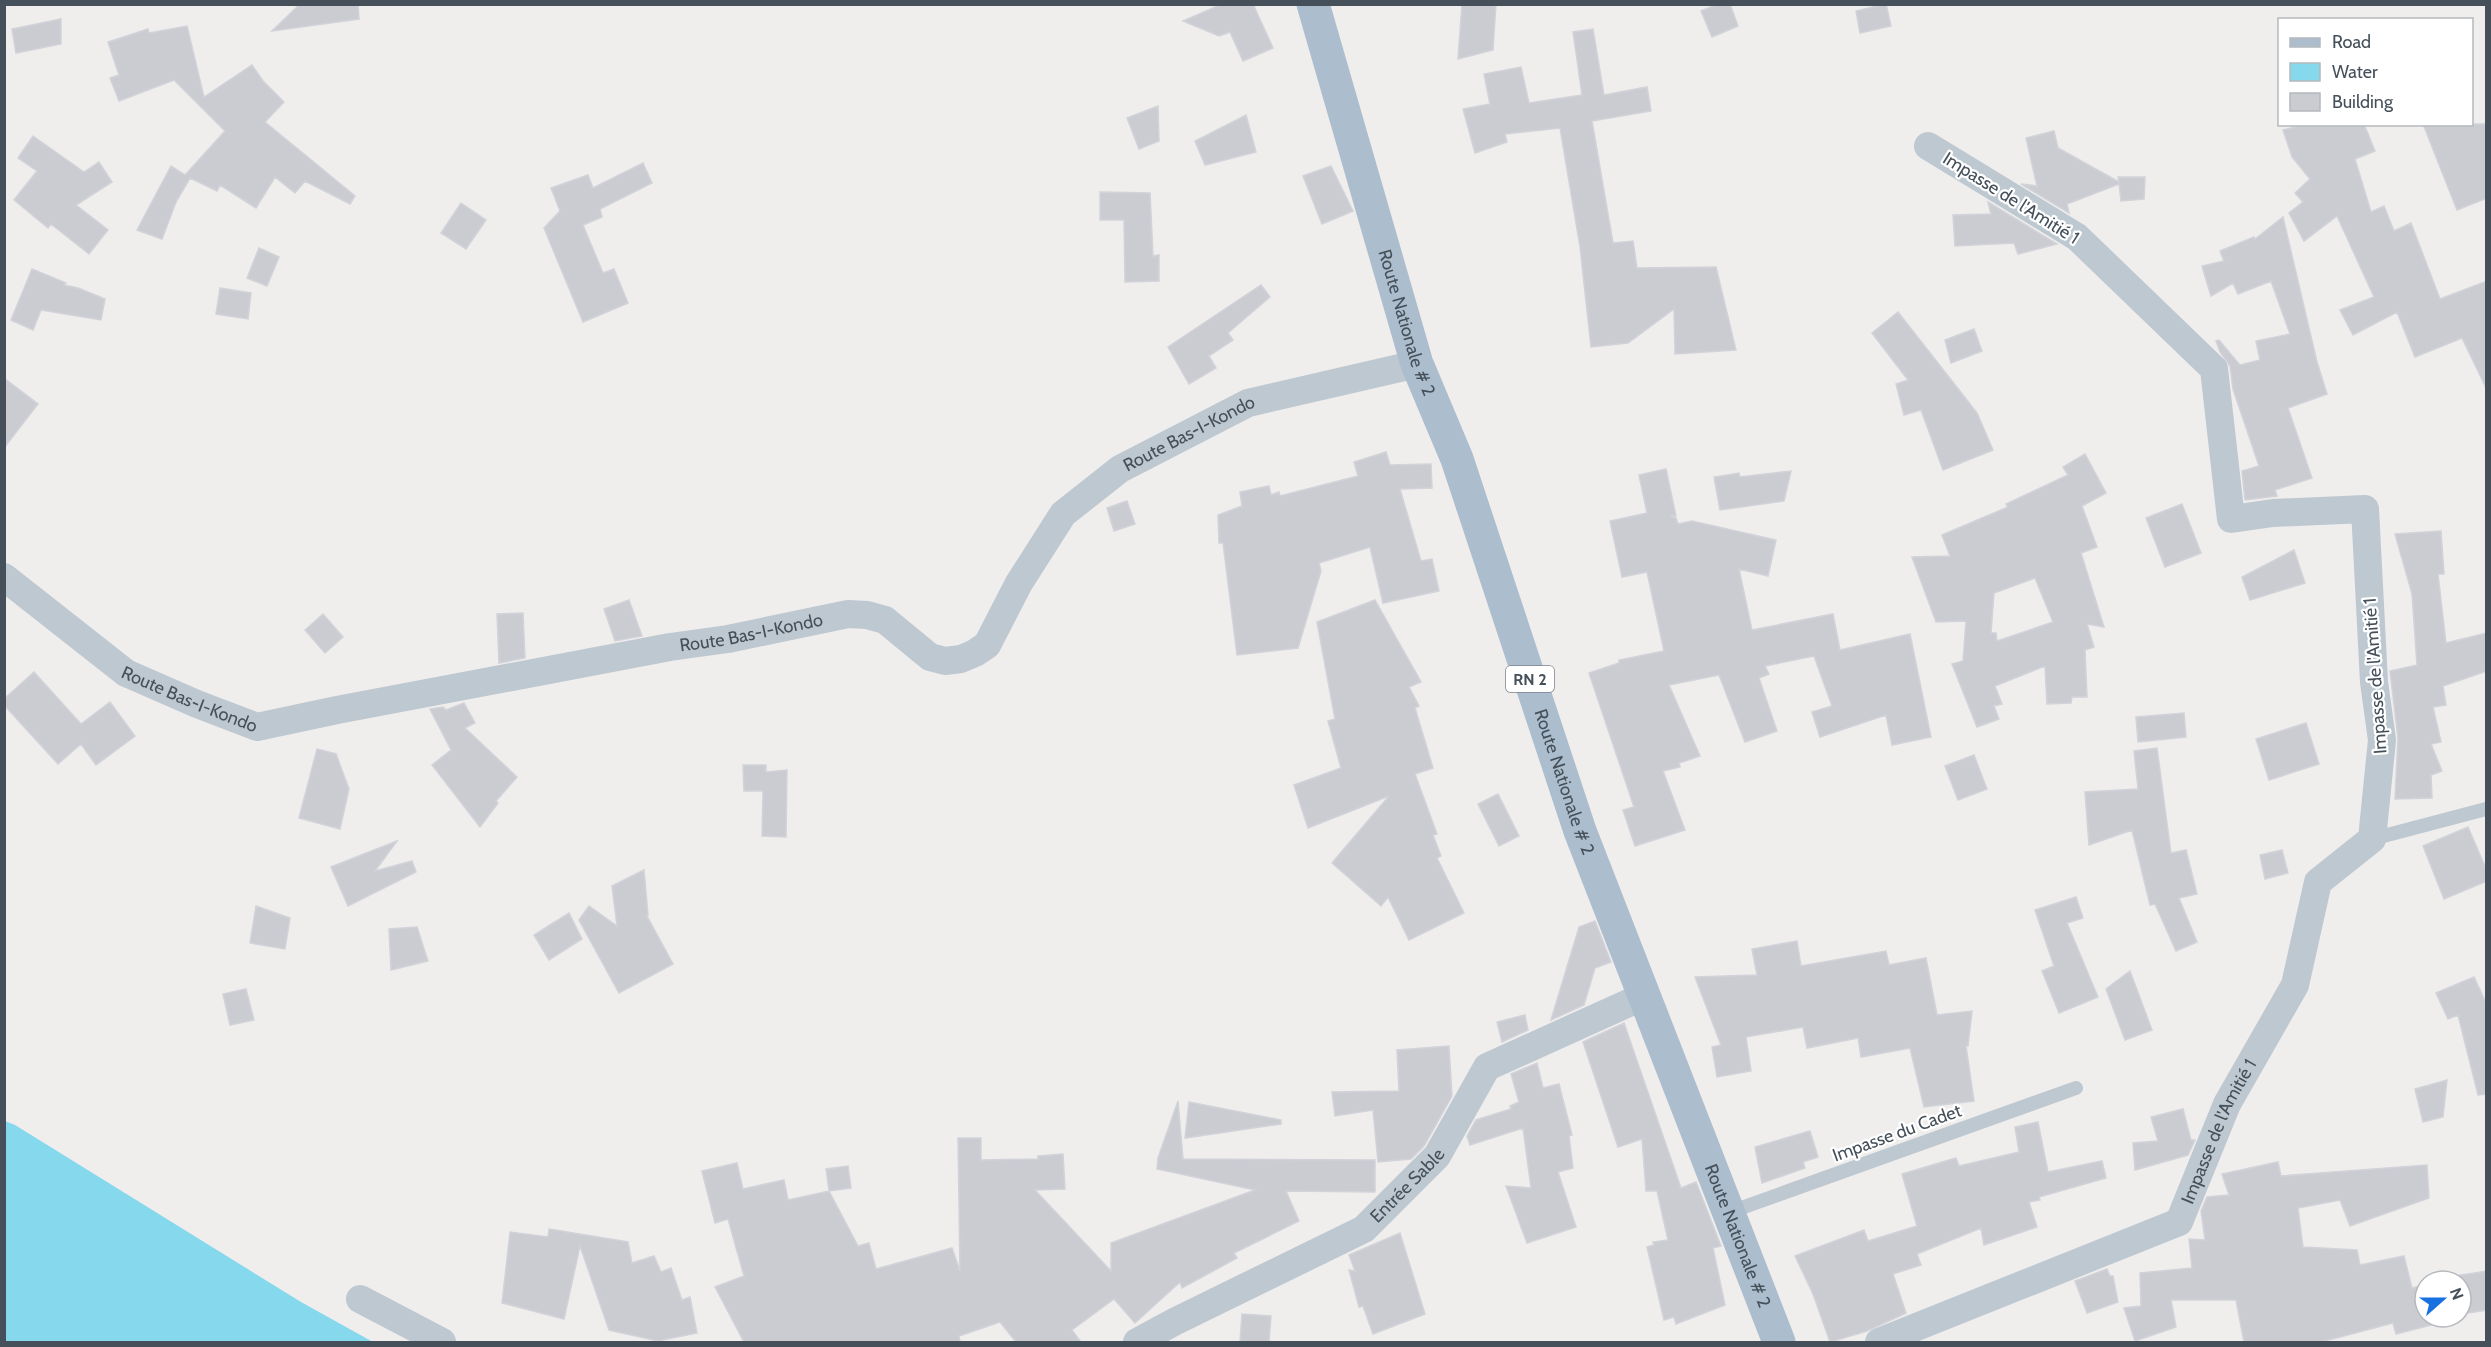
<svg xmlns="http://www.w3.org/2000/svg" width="2491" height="1347" viewBox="0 0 2491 1347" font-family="Cabin,sans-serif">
  <rect width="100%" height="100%" fill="#f0eded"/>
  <!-- water -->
  <path fill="#86d8ec" d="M 5,1121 L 15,1125 L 301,1302 L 373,1342 L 5,1342 Z"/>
  <!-- building -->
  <path fill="#caccd2" stroke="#d1d3d9" stroke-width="1.5" fill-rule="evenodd" d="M 300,4 L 358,4 L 359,19 L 272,31 Z
    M 1222,4 L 1253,4 L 1273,48 L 1243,61 L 1230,32 L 1219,36 L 1183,21 Z
    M 1462,4 L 1496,4 L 1493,50 L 1458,59 Z
    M 1718,4 L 1730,4 L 1738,26 L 1712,37 L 1701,11 Z
    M 1886,4 L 1891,26 L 1860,33 L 1856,11 Z
    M 61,19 L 61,44 L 16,53 L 12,29 Z
    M 187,26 L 204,97 L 252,65 L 263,81 L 284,102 L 265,122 L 355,196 L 350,204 L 305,181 L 295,193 L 275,177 L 256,208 L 220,185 L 217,191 L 190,178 L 176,202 L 162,239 L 137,230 L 171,166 L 185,175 L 225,131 L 174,80 L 119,101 L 110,78 L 119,75 L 108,42 L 148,29 L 149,33 Z
    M 1593,29 L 1604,95 L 1647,87 L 1651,111 L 1592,121 L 1613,243 L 1633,241 L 1637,268 L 1716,267 L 1736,350 L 1675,354 L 1674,309 L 1628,343 L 1591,347 L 1580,247 L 1560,128 L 1505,134 L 1507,142 L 1475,153 L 1463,109 L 1490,104 L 1484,74 L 1521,67 L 1529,103 L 1582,95 L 1573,32 Z
    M 1158,106 L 1159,141 L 1139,149 L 1127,118 Z
    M 1246,115 L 1256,152 L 1205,165 L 1195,141 Z
    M 2307,124 L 2364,124 L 2375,151 L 2355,159 L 2371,212 L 2384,206 L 2394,231 L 2411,223 L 2440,299 L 2487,281 L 2487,390 L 2462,338 L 2415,357 L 2397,312 L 2353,335 L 2340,310 L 2374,297 L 2337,216 L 2304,241 L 2289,213 L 2303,202 L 2295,193 L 2310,179 L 2292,157 L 2283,130 Z
    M 2423,124 L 2487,124 L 2487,198 L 2457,210 Z
    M 2054,131 L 2058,148 L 2119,182 L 2118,177 L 2145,177 L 2144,199 L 2121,201 L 2119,184 L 2067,204 L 2069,213 L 2021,184 L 2037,186 L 2026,138 Z
    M 33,136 L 84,172 L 99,162 L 112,182 L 76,205 L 108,230 L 89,254 L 51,224 L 48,228 L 14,200 L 37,171 L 18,158 Z
    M 643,163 L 652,183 L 600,209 L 602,217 L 583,225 L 603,273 L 614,269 L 628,303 L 583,322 L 544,228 L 560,211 L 551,188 L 588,175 L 593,188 Z
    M 1331,166 L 1353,211 L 1322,224 L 1303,176 Z
    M 1100,192 L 1150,193 L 1153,256 L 1159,255 L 1159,281 L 1125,282 L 1124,220 L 1100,220 Z
    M 1988,202 L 2057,244 L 2018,254 L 2014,243 L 1955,246 L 1953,215 L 1991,214 Z
    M 461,203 L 486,220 L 466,249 L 441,233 Z
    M 2283,217 L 2317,362 L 2327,394 L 2288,408 L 2312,478 L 2275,490 L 2277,496 L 2245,500 L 2242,471 L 2259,466 L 2233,389 L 2230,366 L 2220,352 L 2216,341 L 2219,340 L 2240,365 L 2260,360 L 2256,341 L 2290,334 L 2271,281 L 2238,294 L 2233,283 L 2211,296 L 2202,266 L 2224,261 L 2220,251 L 2254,237 L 2255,239 Z
    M 259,248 L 279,257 L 267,286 L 247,278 Z
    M 32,269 L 66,283 L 64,285 L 78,288 L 105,299 L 101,320 L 41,310 L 33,330 L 11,320 Z
    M 1261,285 L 1270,297 L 1228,333 L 1233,340 L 1209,356 L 1216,368 L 1189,384 L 1168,347 Z
    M 220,288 L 251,293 L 248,319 L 216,314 Z
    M 1898,312 L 1977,413 L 1993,450 L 1943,470 L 1921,410 L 1904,415 L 1896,384 L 1908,380 L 1872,333 Z
    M 1974,329 L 1982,351 L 1951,363 L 1945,340 Z
    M 4,378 L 38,404 L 4,448 Z
    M 1386,452 L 1390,465 L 1431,464 L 1432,488 L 1400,489 L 1421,561 L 1432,559 L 1439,591 L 1383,603 L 1370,547 L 1319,563 L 1321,571 L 1298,648 L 1237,655 L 1223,543 L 1219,543 L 1218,515 L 1242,506 L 1240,492 L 1269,486 L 1271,495 L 1279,492 L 1280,496 L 1358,476 L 1354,462 Z
    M 2085,454 L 2106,493 L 2082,506 L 2097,547 L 2081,553 L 2104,627 L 2087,624 L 2094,647 L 2085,650 L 2087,697 L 2072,697 L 2071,703 L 2047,704 L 2045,666 L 1995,686 L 2002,704 L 1994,706 L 1999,719 L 1977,727 L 1952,664 L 1963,661 L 1966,621 L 1936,622 L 1912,557 L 1950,556 L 1942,535 L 2008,507 L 2006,504 L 2068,475 L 2063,467 ZM 2035,578 L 2053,622 L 1997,641 L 1996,633 L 1991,633 L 1994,593 Z
    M 1666,469 L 1676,516 L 1670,516 L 1676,518 L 1678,524 L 1692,521 L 1776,540 L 1768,576 L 1739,569 L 1752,630 L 1833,614 L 1840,650 L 1910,634 L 1931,737 L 1892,745 L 1886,715 L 1820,737 L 1812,712 L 1832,706 L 1814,656 L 1765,666 L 1769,674 L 1759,678 L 1777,731 L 1745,742 L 1719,675 L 1669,685 L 1700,756 L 1679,763 L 1680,767 L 1663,771 L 1685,830 L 1635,846 L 1623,810 L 1634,807 L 1589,673 L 1619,663 L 1619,660 L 1664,651 L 1647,572 L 1622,577 L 1610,521 L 1647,513 L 1639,475 Z
    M 1791,471 L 1784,501 L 1720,510 L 1714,477 L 1739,473 L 1740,477 Z
    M 1127,501 L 1135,524 L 1114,531 L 1107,508 Z
    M 2182,504 L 2201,553 L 2165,567 L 2146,518 Z
    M 2441,531 L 2444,574 L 2438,574 L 2446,643 L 2487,633 L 2487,671 L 2443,686 L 2446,705 L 2433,707 L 2441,742 L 2431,744 L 2442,771 L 2431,775 L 2432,798 L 2395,799 L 2398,738 L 2390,671 L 2417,665 L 2412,594 L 2395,534 Z
    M 2294,550 L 2305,583 L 2250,600 L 2242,577 Z
    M 629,600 L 642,636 L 615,641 L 604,609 Z
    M 1375,600 L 1421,682 L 1409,687 L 1419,706 L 1415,708 L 1433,768 L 1415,774 L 1437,834 L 1433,835 L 1441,856 L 1437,858 L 1464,913 L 1409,940 L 1388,897 L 1381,906 L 1332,863 L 1389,796 L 1308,828 L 1294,785 L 1341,768 L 1328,721 L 1335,719 L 1317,622 Z
    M 523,613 L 525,658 L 499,663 L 497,614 Z
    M 323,614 L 343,637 L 325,653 L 305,630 Z
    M 34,672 L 81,724 L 110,702 L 135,736 L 96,765 L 81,744 L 58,764 L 4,705 L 4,699 Z
    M 464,703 L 475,723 L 465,728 L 517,777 L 496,801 L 498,803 L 480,827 L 432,765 L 451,750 L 430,709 L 443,707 L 446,710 Z
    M 2184,713 L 2186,737 L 2138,742 L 2136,717 Z
    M 2306,723 L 2319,764 L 2269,780 L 2256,739 Z
    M 2157,748 L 2171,853 L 2186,850 L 2197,894 L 2179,898 L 2197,942 L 2176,951 L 2155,904 L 2150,905 L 2132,830 L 2089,845 L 2085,792 L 2138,789 L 2134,751 Z
    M 317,749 L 336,754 L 349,789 L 340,829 L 299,818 Z
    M 1974,755 L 1987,789 L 1958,800 L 1945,766 Z
    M 743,765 L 766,765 L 766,772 L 787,770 L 786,837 L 762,836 L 763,791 L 744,791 Z
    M 1498,794 L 1519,836 L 1499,846 L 1478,804 Z
    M 2468,827 L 2487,871 L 2487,881 L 2444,899 L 2423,846 Z
    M 397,841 L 375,871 L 412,861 L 416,872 L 348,906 L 331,867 Z
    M 2282,850 L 2288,873 L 2265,879 L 2260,855 Z
    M 644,870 L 648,915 L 647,916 L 673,964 L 619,993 L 579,920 L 589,906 L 617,926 L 612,886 Z
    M 2076,897 L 2083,918 L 2067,923 L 2098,997 L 2059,1013 L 2042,971 L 2054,966 L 2035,910 Z
    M 256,906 L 290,918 L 285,949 L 250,943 Z
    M 569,913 L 582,939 L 549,960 L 534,935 Z
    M 1595,921 L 1611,962 L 1595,968 L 1584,1005 L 1551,1020 L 1579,927 Z
    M 417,927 L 428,961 L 391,970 L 389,929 Z
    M 1797,941 L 1801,966 L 1886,951 L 1889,965 L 1926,958 L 1937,1015 L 1972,1011 L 1968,1046 L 1966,1046 L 1974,1101 L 1924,1107 L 1910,1048 L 1861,1057 L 1858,1038 L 1807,1048 L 1803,1027 L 1746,1037 L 1751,1071 L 1717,1077 L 1712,1047 L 1721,1045 L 1695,977 L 1757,975 L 1752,949 Z
    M 2130,971 L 2152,1030 L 2125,1040 L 2106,989 Z
    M 2474,977 L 2487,1005 L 2487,1094 L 2478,1095 L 2458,1015 L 2448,1019 L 2436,993 Z
    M 246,989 L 254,1020 L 230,1025 L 223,994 Z
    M 1525,1015 L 1528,1030 L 1502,1042 L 1497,1022 Z
    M 1624,1023 L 1681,1188 L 1696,1182 L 1721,1246 L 1713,1248 L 1725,1305 L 1676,1324 L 1674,1317 L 1664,1320 L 1647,1247 L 1654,1245 L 1653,1242 L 1668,1240 L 1657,1191 L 1646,1191 L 1642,1139 L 1618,1147 L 1583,1042 Z
    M 1449,1046 L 1452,1096 L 1424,1146 L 1411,1159 L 1378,1162 L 1373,1110 L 1335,1116 L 1332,1092 L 1399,1091 L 1397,1050 Z
    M 1537,1063 L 1543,1088 L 1559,1084 L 1572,1135 L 1569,1136 L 1573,1168 L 1558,1172 L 1576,1227 L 1527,1243 L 1506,1186 L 1531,1188 L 1523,1128 L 1470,1145 L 1467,1136 L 1476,1120 L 1511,1109 L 1510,1106 L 1519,1102 L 1511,1074 Z
    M 2447,1080 L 2443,1117 L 2423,1122 L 2415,1089 Z
    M 1178,1101 L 1183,1159 L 1375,1160 L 1375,1192 L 1286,1191 L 1299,1221 L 1234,1253 L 1237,1258 L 1182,1288 L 1180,1282 L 1135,1323 L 1114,1299 L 1072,1330 L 1081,1342 L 1016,1342 L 1000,1322 L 959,1336 L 960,1342 L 744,1342 L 715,1287 L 744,1276 L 728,1219 L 715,1223 L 702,1171 L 737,1163 L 743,1189 L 784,1180 L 788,1200 L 829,1191 L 858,1246 L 869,1243 L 876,1269 L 952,1248 L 960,1271 L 958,1138 L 981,1138 L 981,1160 L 1038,1159 L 1038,1156 L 1063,1154 L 1065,1189 L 1035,1190 L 1111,1271 L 1111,1243 L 1255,1190 L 1157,1169 L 1158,1158 Z
    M 1189,1102 L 1281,1120 L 1281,1124 L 1185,1138 Z
    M 2183,1109 L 2191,1140 L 2195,1140 L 2188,1155 L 2135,1170 L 2133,1143 L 2158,1141 L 2151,1117 Z
    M 2038,1122 L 2048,1172 L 2102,1161 L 2106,1178 L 2039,1197 L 2040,1200 L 2029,1202 L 2037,1227 L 1984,1245 L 1981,1228 L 1917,1254 L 1921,1265 L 1893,1274 L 1906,1313 L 1867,1331 L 1830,1342 L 1813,1294 L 1795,1256 L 1864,1230 L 1868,1241 L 1917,1226 L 1902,1174 L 1956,1158 L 1959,1166 L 2019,1152 L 2015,1127 Z
    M 1810,1131 L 1818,1157 L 1803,1162 L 1805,1168 L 1762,1183 L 1755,1147 Z
    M 2278,1162 L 2281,1176 L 2427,1165 L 2429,1198 L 2350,1226 L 2340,1200 L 2298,1208 L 2303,1247 L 2357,1250 L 2360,1265 L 2404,1256 L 2412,1288 L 2425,1285 L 2425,1317 L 2446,1317 L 2447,1321 L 2396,1334 L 2393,1323 L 2321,1342 L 2244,1342 L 2236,1300 L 2171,1300 L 2176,1327 L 2135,1341 L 2124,1308 L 2141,1306 L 2140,1273 L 2192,1268 L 2189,1239 L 2205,1240 L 2201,1211 L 2207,1197 L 2229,1195 L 2222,1174 Z
    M 848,1166 L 851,1188 L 829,1191 L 826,1169 Z
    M 549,1229 L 628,1242 L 632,1263 L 654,1256 L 661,1272 L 671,1268 L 682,1300 L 690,1297 L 697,1333 L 658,1341 L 609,1330 L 580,1246 L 564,1319 L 502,1303 L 510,1232 L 548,1237 Z
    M 1400,1233 L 1425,1314 L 1373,1334 L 1363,1306 L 1359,1307 L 1349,1270 L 1355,1271 L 1349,1255 Z
    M 2107,1269 L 2110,1276 L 2113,1276 L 2118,1302 L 2087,1313 L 2075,1281 Z
    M 2487,1271 L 2487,1310 L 2461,1314 L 2461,1281 L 2439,1281 L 2454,1276 Z
    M 1242,1314 L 1271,1316 L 1269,1342 L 1240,1342 Z"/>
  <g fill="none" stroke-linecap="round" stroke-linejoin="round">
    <!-- lane -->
    <path stroke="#bdc8d0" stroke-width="14" d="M 2372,839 L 2486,809
      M 1730,1212 L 2076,1088"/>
    <!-- street -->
    <g stroke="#bdc8d0" stroke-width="28">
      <path id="s1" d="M 4,577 L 126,673 L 197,704 L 257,727 L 337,710 L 670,647 L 728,639 L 848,614 L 867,615 L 885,620 L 930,657 L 945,661 L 961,659 L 975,653 L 987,645 L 1019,583 L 1063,514 L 1120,469 L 1248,403 L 1417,364"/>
      <path d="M 360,1299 L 442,1342"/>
      <path id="s2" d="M 1137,1342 L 1174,1322 L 1364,1229 L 1437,1156 L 1487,1067 L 1644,996"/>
      <path id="s3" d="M 1879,1342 L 2179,1222 L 2227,1104 L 2295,985 L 2318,882 L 2372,839 L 2382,740 L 2374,682 L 2365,509 L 2273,513 L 2231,519 L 2214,369 L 2077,237 L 1928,146"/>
    </g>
    <!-- primary -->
    <path stroke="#acbdcd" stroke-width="33" id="s4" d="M 1313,4 L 1417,364 L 1457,459 L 1580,831 L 1779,1342"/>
  </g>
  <g text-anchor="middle" stroke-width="4.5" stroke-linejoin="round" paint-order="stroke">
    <!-- shield labels -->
    <rect fill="#fff" stroke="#7d848c" stroke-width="1.5" x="1506" y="666" width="48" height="26" rx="4.5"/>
    <g font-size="16" font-weight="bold" fill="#45505a">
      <text x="1530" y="685">RN 2</text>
    </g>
    <!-- street labels -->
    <g font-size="18" fill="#45505a" stroke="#fff">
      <text transform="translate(2011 198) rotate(32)" y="6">Impasse de l'Amitié 1</text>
      <text dy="6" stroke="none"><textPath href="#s4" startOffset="332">Route Nationale # 2</textPath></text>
      <text dy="6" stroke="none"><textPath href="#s1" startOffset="1358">Route Bas-I-Kondo</textPath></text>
      <text dy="6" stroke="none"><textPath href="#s1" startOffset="800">Route Bas-I-Kondo</textPath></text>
      <text transform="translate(2375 676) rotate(-94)" y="6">Impasse de l'Amitié 1</text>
      <text dy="6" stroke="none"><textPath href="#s1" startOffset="224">Route Bas-I-Kondo</textPath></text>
      <text dy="6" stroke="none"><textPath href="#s4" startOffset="818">Route Nationale # 2</textPath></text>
      <text dy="6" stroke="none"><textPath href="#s3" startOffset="422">Impasse de l'Amitié 1</textPath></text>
      <text transform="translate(1897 1133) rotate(-20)" y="6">Impasse du Cadet</text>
      <text dy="6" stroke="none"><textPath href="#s2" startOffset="315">Entrée Sable</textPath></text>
      <text dy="6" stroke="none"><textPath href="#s4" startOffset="1304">Route Nationale # 2</textPath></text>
    </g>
  </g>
  <!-- border -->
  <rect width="2491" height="1347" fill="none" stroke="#45505a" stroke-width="12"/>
  <!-- legend -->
  <rect x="2278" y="18" width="195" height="108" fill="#ffffff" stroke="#b5b9bd" stroke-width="1.5"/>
  <rect x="2290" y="38" width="30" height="9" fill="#acbdcd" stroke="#b5b9bd" stroke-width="1.5"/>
  <text x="2332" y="48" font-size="18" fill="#45505a">Road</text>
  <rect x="2290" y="63" width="30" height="18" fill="#86d8ec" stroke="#b5b9bd" stroke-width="1.5"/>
  <text x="2332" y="78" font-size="18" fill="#45505a">Water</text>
  <rect x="2290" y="93" width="30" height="18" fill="#caccd2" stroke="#b5b9bd" stroke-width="1.5"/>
  <text x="2332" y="108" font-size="18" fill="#45505a">Building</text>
  <!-- north arrow -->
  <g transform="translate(2443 1299) rotate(69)"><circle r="28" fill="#ffffff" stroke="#b5b9bd" stroke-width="1.5"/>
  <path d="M0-4.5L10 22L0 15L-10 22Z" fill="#1770e0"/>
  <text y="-9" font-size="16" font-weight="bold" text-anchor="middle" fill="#45505a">N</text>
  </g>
</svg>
